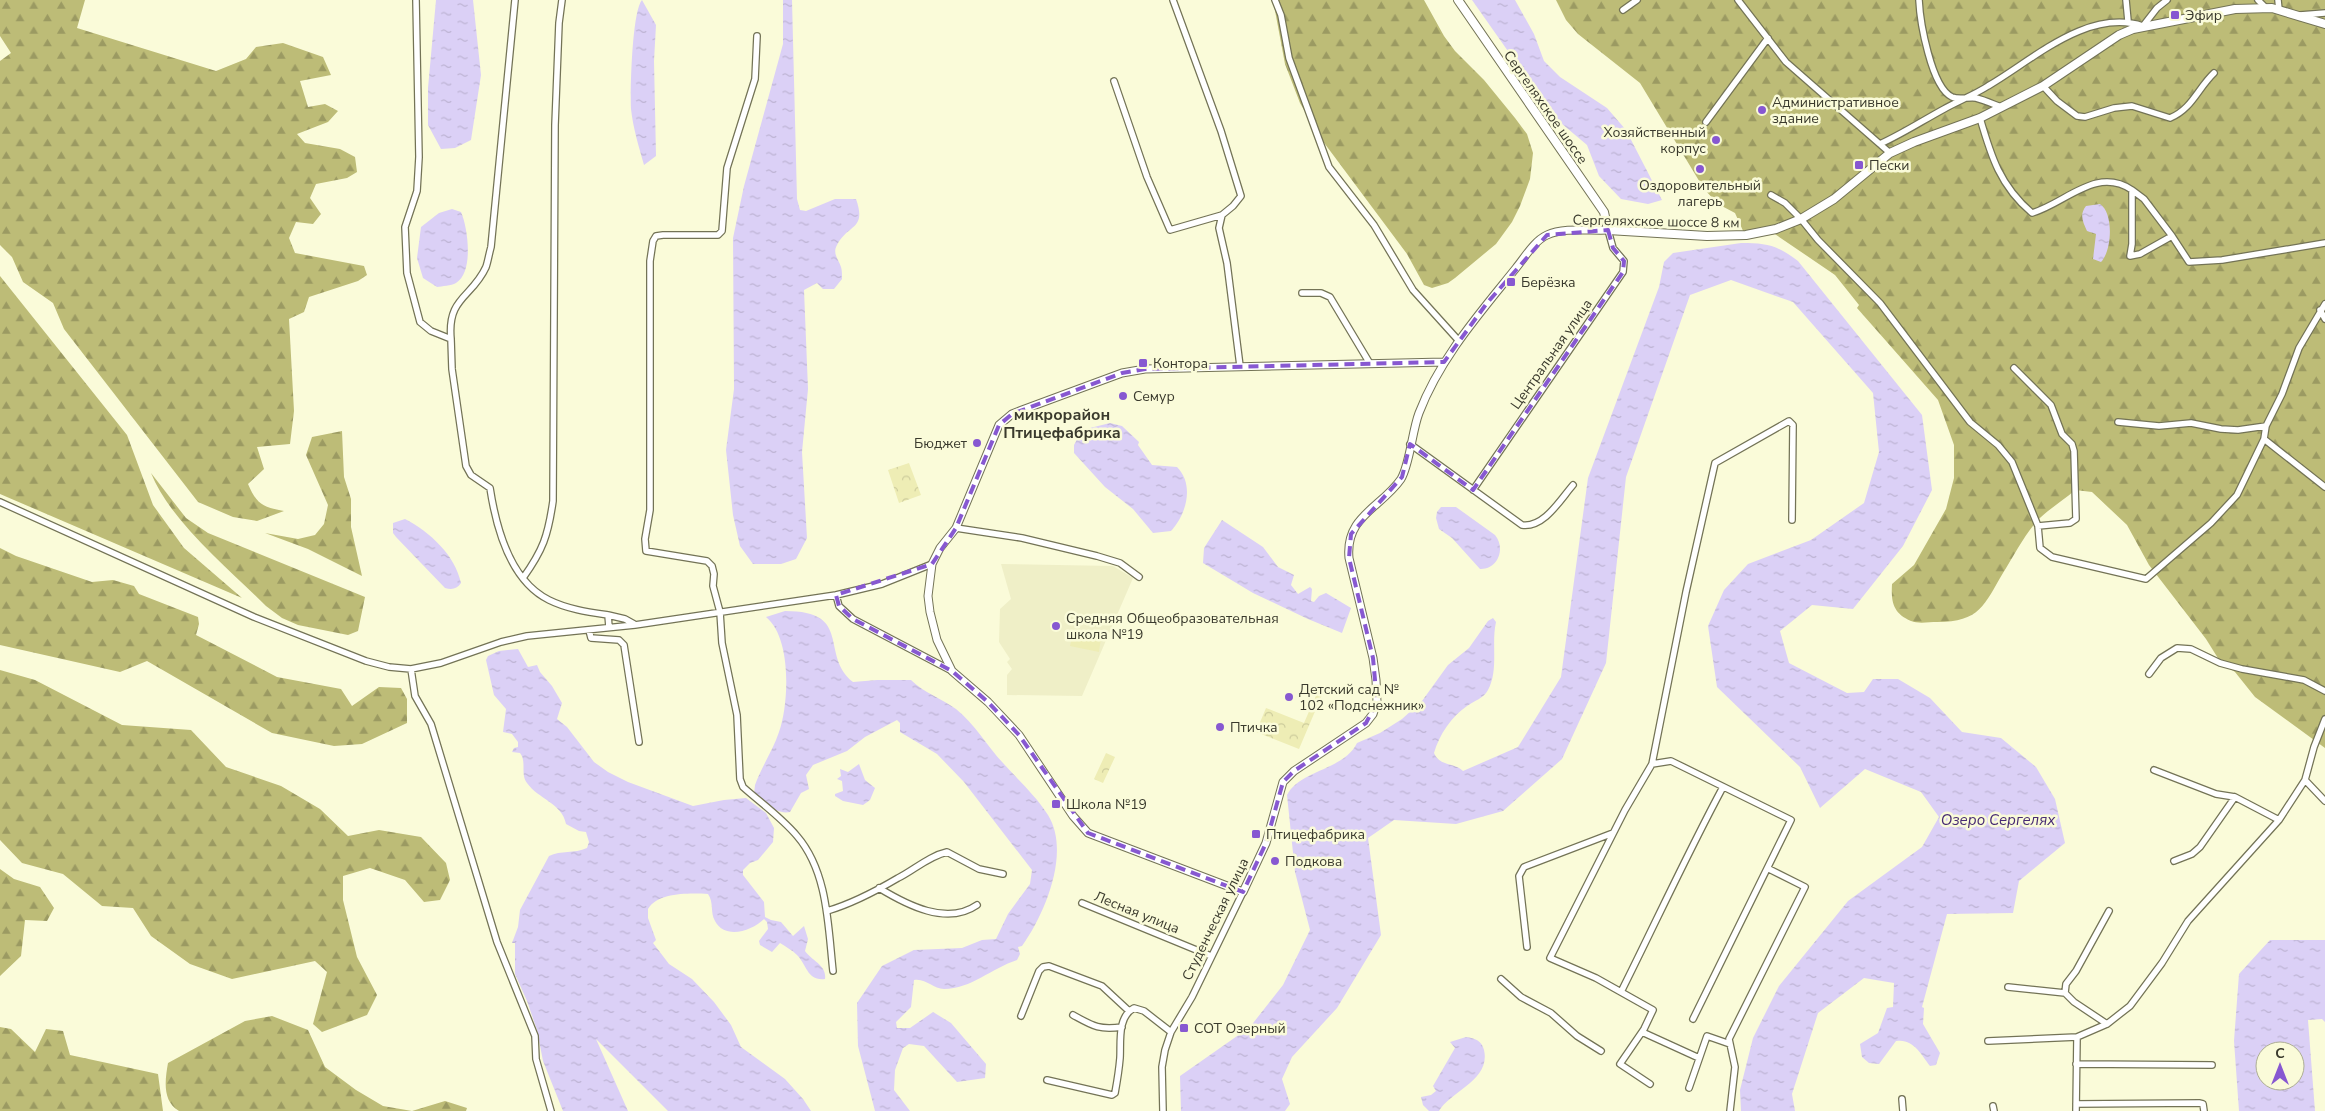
<svg xmlns="http://www.w3.org/2000/svg" width="2325" height="1111" viewBox="0 0 2325 1111" font-family="'Nunito Sans',sans-serif">
  <defs>
    <pattern id="forest-firs" width="22" height="20" patternUnits="userSpaceOnUse" patternTransform="scale(1.25)"><rect width="22" height="20" fill="#bdbc77"/><path d="M5 1l3.5 6h-7zM16 11l3.5 6h-7z" fill="#9b9a62"/></pattern>
    <pattern id="park-crowns" width="20" height="18" patternUnits="userSpaceOnUse" patternTransform="scale(1.25)"><rect width="20" height="18" fill="#eeedb5"/><path d="M2 6a3 3 0 1 1 6 0M12 15a3 3 0 1 1 6 0" fill="none" stroke="#cdcc9c"/></pattern>
    <pattern id="water-ripples" width="26" height="14" patternUnits="userSpaceOnUse" patternTransform="scale(1.25)"><rect width="26" height="14" fill="#dbd0f6"/><path d="M2 4q2-2 4 0t4 0M15 11q2-2 4 0t4 0" fill="none" stroke="#bdb3d3"/></pattern>
  </defs>
  <rect width="100%" height="100%" fill="#fafbd9"/>
  <!-- built -->
  <path fill="#efefc7" d="M 1001,564 L 1113,566 L 1133,578 L 1082,696 L 1007,695 L 1007,675 L 1012,669 L 1007,662 L 1010,659 L 999,642 L 1000,609 L 1011,599 Z"/>
  <!-- green -->
  <path fill="#eeedb5" d="M 1073,632 L 1101,638 L 1099,652 L 1070,646 Z"/>
  <!-- forest -->
  <path fill="url(#forest-firs)" d="M 0,0 L 85,0 L 77,28 L 216,71 L 246,59 L 256,47 L 283,43 L 323,57 L 331,75 L 300,81 L 308,107 L 325,104 L 338,111 L 328,122 L 297,134 L 305,143 L 340,149 L 355,157 L 357,172 L 347,178 L 316,184 L 310,198 L 321,214 L 313,224 L 296,222 L 289,238 L 295,253 L 364,266 L 367,275 L 358,281 L 309,297 L 304,312 L 289,319 L 294,411 L 290,444 L 257,447 L 264,469 L 248,484 C 257,505 263,507 284,511 L 257,521 L 233,517 L 198,502 L 64,329 L 53,303 L 23,282 L 12,257 L 0,245 L 0,61 L 11,53 L 0,36 Z
    M 1273,0 L 1424,0 L 1444,36 L 1455,51 L 1484,80 L 1515,118 L 1527,134 L 1533,153 L 1530,179 L 1520,206 L 1512,222 L 1496,244 L 1455,278 L 1448,283 L 1432,288 L 1424,285 L 1407,254 L 1319,136 L 1300,103 L 1285,64 Z
    M 1556,0 L 2325,0 L 2325,748 L 2255,697 L 2235,672 L 2221,663 L 2206,639 L 2149,565 L 2127,525 L 2092,492 L 2075,490 C 2063,501 2047,510 2036,522 C 2024,536 2013,557 2003,573 C 1984,605 1980,622 1937,622 C 1929,622 1918,624 1911,621 C 1893,613 1891,602 1892,584 L 1914,565 L 1946,509 L 1954,478 L 1954,445 L 1938,400 L 1857,308 L 1859,305 L 1835,275 L 1769,230 L 1744,233 L 1735,213 L 1718,204 L 1704,189 L 1640,83 L 1578,34 L 1566,20 Z
    M 0,276 L 127,435 L 153,505 L 184,548 L 242,598 L 0,494 Z
    M 342,431 L 344,477 L 351,499 L 351,527 L 362,576 L 308,549 L 265,533 L 298,539 L 315,535 L 324,524 L 328,505 L 306,455 L 312,437 Z
    M 151,473 L 186,518 L 208,533 L 365,597 L 358,631 L 348,635 L 298,625 L 282,618 L 266,606 C 229,569 170,521 151,473 Z
    M 0,548 L 16,556 L 92,582 L 113,580 L 134,586 L 139,594 L 198,617 L 199,624 L 196,635 L 277,677 L 341,689 L 352,706 L 379,687 L 401,688 L 407,699 L 407,723 L 362,744 L 334,746 L 272,733 L 147,661 L 120,672 L 0,645 Z
    M 0,670 L 35,680 L 122,725 L 191,730 L 226,767 L 281,786 L 320,809 L 348,836 L 379,830 L 421,837 L 446,863 L 450,880 L 440,900 L 424,902 L 405,880 L 370,868 L 343,876 L 343,900 L 357,957 L 377,995 L 367,1015 L 322,1032 L 313,1024 L 327,972 L 315,961 L 232,979 L 190,964 L 151,936 L 133,908 L 102,906 L 63,874 L 22,863 L 0,840 Z
    M 0,869 L 14,879 L 40,887 L 54,908 L 47,921 L 25,920 L 21,956 L 0,976 Z
    M 272,1016 L 308,1030 L 325,1067 L 356,1090 L 383,1106 L 412,1111 L 445,1101 L 467,1108 L 466,1111 L 179,1111 C 162,1101 165,1080 168,1063 L 245,1021 Z
    M 0,1027 L 11,1029 L 35,1052 L 46,1029 L 63,1031 L 70,1055 L 158,1074 L 163,1111 L 0,1111 Z"/>
  <!-- park -->
  <path fill="url(#park-crowns)" d="M 909,463 L 921,495 L 899,503 L 888,470 Z
    M 1317,693 L 1322,695 L 1299,749 L 1256,732 L 1266,708 L 1304,723 Z
    M 1106,753 L 1115,757 L 1103,783 L 1094,779 Z"/>
  <!-- water -->
  <path fill="url(#water-ripples)" fill-rule="evenodd" d="M 436,0 L 473,0 L 481,75 L 471,140 L 455,148 L 441,149 L 428,125 L 428,88 Z
    M 642,0 L 656,25 L 654,61 L 656,156 L 644,165 C 639,147 633,128 631,109 C 630,91 632,11 642,0 Z
    M 783,0 L 792,0 L 797,199 L 800,210 L 806,211 L 835,199 L 856,199 C 867,230 848,224 837,245 C 832,254 839,260 841,267 C 842,270 842,275 842,279 L 834,289 L 823,289 L 817,283 L 804,290 L 808,389 L 802,452 L 807,538 L 796,559 L 781,564 L 753,564 L 740,546 L 733,515 L 726,450 L 734,389 L 733,238 L 744,186 L 783,44 Z
    M 1472,0 L 1515,0 L 1534,34 L 1544,61 L 1560,77 L 1607,108 L 1626,130 L 1662,200 L 1648,204 L 1621,199 L 1599,176 L 1587,145 L 1555,118 Z
    M 2100,204 C 2114,213 2112,251 2101,262 L 2093,259 L 2096,234 L 2087,231 C 2083,222 2079,215 2086,206 Z
    M 452,209 L 461,212 C 468,228 474,272 456,283 C 451,286 442,286 437,287 L 423,278 L 417,258 L 421,227 L 439,213 Z
    M 1741,243 C 1767,243 1777,245 1798,261 L 1922,415 L 1932,490 L 1903,546 L 1853,609 L 1812,605 L 1780,631 L 1789,663 L 1847,693 L 1864,692 L 1873,679 L 1898,679 L 1930,698 L 1962,732 L 2001,738 L 2036,767 L 2055,799 L 2065,843 L 2019,881 L 2013,913 L 1947,914 L 1922,1007 L 1924,1008 L 1923,1024 L 1940,1053 L 1936,1065 L 1930,1066 C 1921,1054 1913,1038 1896,1041 L 1879,1064 L 1869,1063 L 1862,1057 L 1860,1044 L 1878,1033 L 1887,1008 L 1893,1007 L 1894,983 L 1864,978 L 1818,1013 L 1792,1094 L 1795,1111 L 1741,1111 L 1740,1090 L 1753,1038 L 1779,986 L 1848,901 L 1922,847 L 1939,817 L 1921,792 L 1865,769 L 1820,808 L 1800,767 L 1717,687 L 1708,626 L 1724,590 L 1748,564 L 1811,540 L 1864,503 L 1879,452 L 1873,393 L 1793,302 L 1731,280 L 1690,295 L 1626,477 L 1606,663 L 1562,759 L 1503,811 L 1456,824 L 1394,820 L 1368,838 L 1381,935 L 1337,1008 L 1292,1057 L 1282,1079 L 1290,1104 L 1285,1111 L 1181,1111 L 1180,1076 L 1250,1027 L 1283,985 L 1310,930 L 1295,872 L 1287,795 C 1300,770 1344,770 1357,743 L 1380,733 L 1402,719 L 1422,701 L 1448,665 L 1469,648 L 1488,621 L 1493,618 L 1496,622 C 1491,644 1499,669 1488,690 C 1484,698 1474,701 1467,706 C 1452,716 1439,735 1434,753 C 1440,767 1454,762 1463,771 L 1518,747 L 1561,677 L 1588,478 L 1659,287 L 1664,262 L 1673,253 Z
    M 1110,423 L 1122,426 L 1139,442 L 1138,445 L 1152,465 L 1177,467 C 1195,485 1186,515 1171,531 L 1153,533 L 1133,509 L 1105,487 L 1074,453 L 1074,445 L 1082,430 Z
    M 1441,507 L 1456,507 L 1495,535 C 1506,548 1498,570 1480,569 L 1452,538 L 1439,529 L 1436,518 L 1437,512 Z
    M 405,519 C 430,532 455,555 461,583 C 457,589 452,590 445,588 L 396,537 L 393,533 L 393,523 Z
    M 1222,520 L 1263,547 L 1278,567 L 1294,575 L 1291,585 L 1298,594 L 1310,587 L 1312,589 L 1311,601 L 1314,602 L 1319,596 L 1326,593 L 1351,608 L 1342,633 L 1308,619 L 1253,593 L 1203,563 L 1204,548 Z
    M 785,611 C 854,611 819,655 853,682 L 877,680 L 911,680 C 924,693 941,698 956,709 C 975,724 987,746 1003,763 C 1018,780 1036,796 1048,815 C 1071,852 1045,914 1022,946 L 1018,947 L 1020,954 L 1017,960 C 992,968 971,989 944,989 C 933,989 926,978 914,980 L 911,1007 L 896,1022 L 897,1028 L 910,1028 L 933,1012 L 951,1023 L 986,1064 L 985,1078 L 957,1082 L 924,1046 L 909,1044 L 903,1048 L 895,1070 L 894,1090 L 910,1111 L 875,1111 L 858,1046 L 857,1003 L 882,966 L 914,950 L 962,948 L 982,940 L 996,939 L 1008,914 L 1030,884 L 1032,870 L 964,782 L 937,754 L 900,732 L 900,723 L 897,720 L 865,737 L 847,751 L 813,765 L 806,775 L 809,789 L 801,793 L 790,812 C 778,815 761,802 754,794 L 755,785 C 762,766 773,750 779,732 C 789,704 792,638 766,617 Z
    M 518,649 L 528,667 L 537,665 L 540,672 L 552,686 L 562,703 L 557,719 L 567,727 L 594,762 L 608,772 L 628,782 L 693,806 L 724,800 L 746,798 L 766,813 L 774,828 L 773,842 L 758,860 L 750,863 L 743,870 L 743,875 L 764,902 L 765,917 L 771,920 L 781,922 L 793,936 L 804,926 L 808,939 L 805,951 C 812,961 827,965 825,979 C 807,981 807,965 797,955 C 792,950 786,947 780,943 L 772,952 L 760,945 L 759,941 L 768,929 L 767,922 L 764,919 C 752,931 725,940 715,921 C 710,913 714,902 708,894 C 691,893 658,892 648,909 L 648,918 L 656,940 L 653,943 L 669,964 L 692,979 L 714,1002 L 731,1025 L 741,1047 L 785,1079 L 803,1099 L 811,1111 L 668,1111 L 596,1039 L 628,1111 L 563,1111 L 543,1061 L 537,1030 L 527,1001 L 515,974 L 515,943 L 512,943 L 518,927 L 520,910 L 549,856 C 561,850 574,854 587,848 L 589,842 L 586,832 L 579,831 L 566,824 C 562,803 538,799 527,783 C 520,774 527,762 520,753 L 512,752 L 514,748 L 518,747 L 518,742 L 512,734 L 503,732 L 506,709 L 494,695 L 486,660 L 488,656 L 499,651 Z
    M 859,764 L 865,780 L 875,788 L 870,800 L 863,805 L 843,801 L 835,796 L 835,794 L 843,791 L 842,781 L 837,779 L 841,776 L 840,769 L 848,772 Z
    M 2270,940 L 2325,940 L 2325,1022 L 2322,1019 L 2308,1020 L 2315,1111 L 2239,1111 L 2234,1041 L 2239,974 ZM 2265,1051 L 2295,1051 L 2295,1081 L 2265,1081 Z
    M 1466,1037 C 1475,1038 1482,1041 1484,1050 C 1491,1080 1451,1091 1439,1111 L 1429,1111 L 1423,1105 L 1421,1097 L 1431,1095 L 1436,1091 L 1433,1086 L 1455,1048 L 1450,1042 Z"/>
  <g fill="none" stroke-linecap="round" stroke-linejoin="round">
    <!-- minor casing -->
    <g stroke="#737356" stroke-width="8">
      <path id="minor" d="M 416,0 L 419,157 L 417,191 L 405,227 L 407,273 L 420,322 L 431,331 L 451,339 L 452,369 L 466,466 L 471,475 L 490,488 C 496,527 510,581 549,600 C 567,609 588,612 608,615 L 609,627
        M 1173,0 L 1221,131 L 1241,196 L 1233,206 L 1222,215 L 1219,228 L 1227,263 L 1240,366
        M 1275,0 L 1281,15 L 1289,58 L 1329,167 L 1374,225 L 1413,290 L 1459,341
        M 1738,0 L 1786,62 L 1890,153
        M 1919,0 C 1920,21 1931,87 1952,97 C 1959,100 1968,97 1976,98 C 1984,100 1993,104 2001,107
        M 2126,0 L 2128,21
        M 2258,0 L 2266,8
        M 2278,0 L 2279,10
        M 1623,10 L 1637,0
        M 2300,15 L 2325,13
        M 757,36 L 755,79 L 727,168 L 722,231 L 718,235 L 663,235 L 656,236 L 653,241 L 650,261 L 650,510 L 645,539 L 646,551 L 707,561 L 712,566 L 714,574 L 713,586 L 720,612 L 722,643 L 737,715 L 740,779 L 743,787 C 761,803 782,818 797,836 C 828,872 828,926 833,971
        M 1114,81 L 1147,177 L 1170,230 L 1222,215
        M 2043,86 L 2057,101 L 2077,116 L 2085,117 L 2114,108 L 2132,106 L 2170,118 C 2192,109 2198,88 2214,73
        M 1980,118 C 1991,156 2000,186 2032,213 C 2066,203 2096,166 2132,190 L 2132,244 L 2130,256 L 2140,254 L 2172,236 L 2144,199 L 2132,190
        M 1706,122 L 1768,38
        M 1880,144 C 1902,134 1922,121 1944,109 C 1958,101 1974,95 1988,86 C 2033,60 2087,8 2143,26 L 2157,8 L 2167,0
        M 1771,195 L 1785,203 L 1801,219 L 1818,240 L 1880,303 L 1970,422 L 1998,445 L 2012,462 L 2038,526 L 2040,548 L 2052,557 L 2146,579 L 2211,523 L 2237,495 L 2264,439 L 2266,426 L 2282,394 L 2299,348 L 2325,304
        M 2172,236 L 2189,262 L 2222,260 L 2325,243
        M 1302,293 L 1321,293 L 1330,297 L 1369,362
        M 2320,310 L 2325,319
        M 451,339 C 447,297 472,298 486,267 C 488,261 489,254 491,247 L 515,0
        M 2014,368 L 2051,405 L 2062,434 L 2072,444 L 2074,451 L 2076,519 L 2070,523 L 2038,526
        M 2118,422 L 2159,426 L 2191,423 L 2221,429 L 2238,430 L 2266,426
        M 2264,439 L 2325,487
        M 1410,444 L 1522,525 C 1544,528 1560,500 1573,485
        M 1473,490 L 1623,272 L 1624,261 L 1613,248 L 1608,230
        M 0,502 L 254,617 L 366,661 L 389,667 L 411,669 L 441,663 L 501,642 L 527,636 L 635,625 L 836,595 L 882,584 L 932,564
        M 956,528 L 1022,538 L 1097,556 L 1120,563 L 1139,577
        M 523,578 C 543,550 548,536 553,501 L 555,125 L 559,23 L 562,0
        M 836,595 L 839,606 L 853,619 L 952,671
        M 608,615 L 625,619 L 634,624
        M 589,630 L 591,638 L 619,640 L 624,645 L 639,742
        M 411,669 L 415,696 L 431,724 L 497,942 L 535,1036 L 536,1059 L 551,1111
        M 2149,674 L 2161,658 L 2177,648 L 2191,649 L 2220,663 L 2242,669 L 2304,680 L 2325,691
        M 1652,764 L 1671,761 L 1791,820 L 1693,1019
        M 2154,770 L 2216,794 L 2235,797 L 2279,820
        M 2305,780 L 2325,801
        M 2174,861 L 2192,854 L 2200,847 L 2235,797
        M 879,888 C 907,905 947,926 977,905
        M 1082,903 L 1211,956
        M 827,911 C 851,904 876,891 898,878 C 914,870 929,856 947,852 L 979,869 L 1003,874
        M 1527,947 L 1519,876 L 1524,867 L 1613,833
        M 1501,979 L 1521,997 L 1551,1013 L 1577,1036 L 1601,1051
        M 2008,987 L 2065,993 L 2074,1002 L 2107,1024
        M 1621,992 C 1655,924 1687,854 1723,787
        M 2065,993 L 2066,984 L 2076,971 L 2109,911
        M 1073,1015 C 1093,1026 1098,1030 1122,1027
        M 1021,1016 L 1039,971 L 1043,967 L 1049,966 L 1102,986 L 1129,1011
        M 1642,1032 L 1699,1058
        M 1988,1041 L 2077,1037 L 2107,1024 L 2130,1006 L 2162,963 L 2188,921 L 2279,820 L 2305,780 L 2314,747 L 2325,719
        M 2076,1064 L 2212,1065
        M 1047,1080 L 1112,1095 L 1115,1093 C 1117,1082 1119,1070 1120,1058 C 1121,1042 1117,1017 1134,1008 L 1144,1011 L 1171,1032
        M 1650,1084 L 1620,1064 L 1644,1029 L 1653,1010 L 1596,978 L 1550,958 L 1625,810 L 1652,764 L 1686,592 L 1715,463 L 1789,421 L 1793,425 L 1792,520
        M 1689,1088 L 1707,1036 L 1730,1044
        M 1902,1099 L 1903,1111
        M 2076,1104 L 2199,1103 L 2203,1104 L 2204,1111
        M 1993,1106 L 1994,1111
        M 1163,1111 L 1162,1067 L 1165,1050 L 1171,1032 L 1192,997 L 1243,892
        M 1730,1111 L 1735,1067 L 1729,1039 L 1805,887 L 1769,869
        M 2076,1111 L 2077,1037"/>
    </g>
    <!-- tertiary casing -->
    <g stroke="#737356" stroke-width="9">
      <path id="tertiary" d="M 1444,362 L 1145,369 L 1122,373 L 1022,410 L 1012,414 L 999,425 L 956,528 L 940,548 L 932,564 L 928,596 L 930,612 L 937,640 L 952,671 L 988,702 L 1019,735 L 1073,816 L 1088,833 L 1243,892 L 1266,843 L 1283,782 L 1294,771 L 1366,723 L 1373,714 L 1377,702 L 1376,680 L 1373,658 L 1349,558 C 1345,516 1381,508 1401,479 C 1410,464 1412,431 1419,413 C 1440,358 1480,313 1516,268 C 1525,257 1534,241 1547,235 C 1564,227 1590,231 1608,230"/>
    </g>
    <!-- secondary casing -->
    <g stroke="#737356" stroke-width="10">
      <path id="secondary" d="M 1458,0 L 1604,212 L 1608,230 L 1707,236 L 1746,235 L 1776,229 L 1801,219 L 1834,199 L 1890,153 L 1914,142 L 1980,118 L 2043,86 L 2119,35 L 2133,29 L 2235,9 L 2272,8 L 2325,24"/>
    </g>
    <!-- minor -->
    <use href="#minor" stroke="#fff" stroke-width="5.5"/>
    <!-- tertiary -->
    <use href="#tertiary" stroke="#fff" stroke-width="7"/>
    <!-- secondary -->
    <use href="#secondary" stroke="#fff" stroke-width="8"/>
  </g>
  <!-- marked area -->
  <path fill="none" stroke="#8758d1" stroke-width="4" stroke-dasharray="10 6" stroke-linejoin="round" d="M 1608,230 L 1613,248 L 1624,261 L 1623,272 L 1473,490 L 1410,444 L 1402,477 L 1351,534 L 1349,558 L 1373,658 L 1377,702 L 1366,723 L 1294,771 L 1283,782 L 1266,843 L 1243,892 L 1088,833 L 1019,735 L 988,702 L 952,671 L 853,619 L 839,606 L 836,595 L 932,564 L 956,528 L 999,425 L 1012,414 L 1122,373 L 1145,369 L 1444,362 L 1487,303 L 1547,235 Z"/>
  <!-- markers -->
  <g fill="#8758d1" stroke="#fafbd9" stroke-width="2">
    <rect x="2170" y="10" width="10" height="10" rx="2.5"/>
    <circle cx="1762" cy="110" r="5"/>
    <circle cx="1716" cy="140" r="5"/>
    <rect x="1854" y="160" width="10" height="10" rx="2.5"/>
    <circle cx="1700" cy="169" r="5"/>
    <rect x="1506" y="277" width="10" height="10" rx="2.5"/>
    <rect x="1138" y="358" width="10" height="10" rx="2.5"/>
    <circle cx="1123" cy="396" r="5"/>
    <circle cx="977" cy="443" r="5"/>
    <circle cx="1056" cy="626" r="5"/>
    <circle cx="1289" cy="697" r="5"/>
    <circle cx="1220" cy="727" r="5"/>
    <rect x="1051" y="799" width="10" height="10" rx="2.5"/>
    <rect x="1251" y="829" width="10" height="10" rx="2.5"/>
    <circle cx="1275" cy="861" r="5"/>
    <rect x="1179" y="1023" width="10" height="10" rx="2.5"/>
  </g>
  <g text-anchor="middle" stroke-width="5" stroke-linejoin="round" paint-order="stroke">
    <!-- poi labels -->
    <g font-size="14" fill="#3a3a2d" stroke="#fafbd9" text-anchor="start">
      <text x="2185" y="20">Эфир</text>
      <text x="1772" y="107">Административное<tspan x="1772" dy="16">здание</tspan></text>
      <text x="1706" y="137" text-anchor="end">Хозяйственный<tspan x="1706" dy="16">корпус</tspan></text>
      <text x="1869" y="170">Пески</text>
      <text x="1700" y="190" text-anchor="middle">Оздоровительный<tspan x="1700" dy="16">лагерь</tspan></text>
      <text x="1521" y="287">Берёзка</text>
      <text x="1153" y="368">Контора</text>
      <text x="1133" y="401">Семур</text>
      <text x="967" y="448" text-anchor="end">Бюджет</text>
      <text x="1066" y="623">Средняя Общеобразовательная<tspan x="1066" dy="16">школа №19</tspan></text>
      <text x="1299" y="694">Детский сад №<tspan x="1299" dy="16">102 «Подснежник»</tspan></text>
      <text x="1230" y="732">Птичка</text>
      <text x="1066" y="809">Школа №19</text>
      <text x="1266" y="839">Птицефабрика</text>
      <text x="1285" y="866">Подкова</text>
      <text x="1194" y="1033">СОТ Озерный</text>
    </g>
    <!-- street labels -->
    <g font-size="14" fill="#3a3a2d" stroke="#fafbd9">
      <text transform="translate(1546 107) rotate(55)" y="5">Сергеляхское шоссе</text>
      <text transform="translate(1656 221) rotate(1)" y="5">Сергеляхское шоссе 8 км</text>
      <text transform="translate(1551 354) rotate(-55)" y="5">Центральная улица</text>
      <text transform="translate(1137 912) rotate(22)" y="5">Лесная улица</text>
      <text transform="translate(1215 919) rotate(-64)" y="5">Студенческая улица</text>
    </g>
    <!-- water labels -->
    <g font-size="15" font-style="italic" fill="#472a73" stroke="#fafbd9">
      <text x="1998" y="825">Озеро Сергелях</text>
    </g>
    <!-- quarter labels -->
    <g font-size="16" font-weight="bold" fill="#3a3a2d" stroke="#fafbd9">
      <text x="1062" y="420">микрорайон<tspan x="1062" dy="18">Птицефабрика</tspan></text>
    </g>
  </g>
  <!-- north arrow -->
  <g transform="translate(2280 1066)"><circle r="24" fill="#fafbd9" stroke="#adae94"/>
  <path d="M0-4L9 19L0 12L-9 19Z" fill="#8758d1"/>
  <text y="-8" font-size="14" font-weight="bold" text-anchor="middle" fill="#3a3a2d">С</text>
  </g>
</svg>
